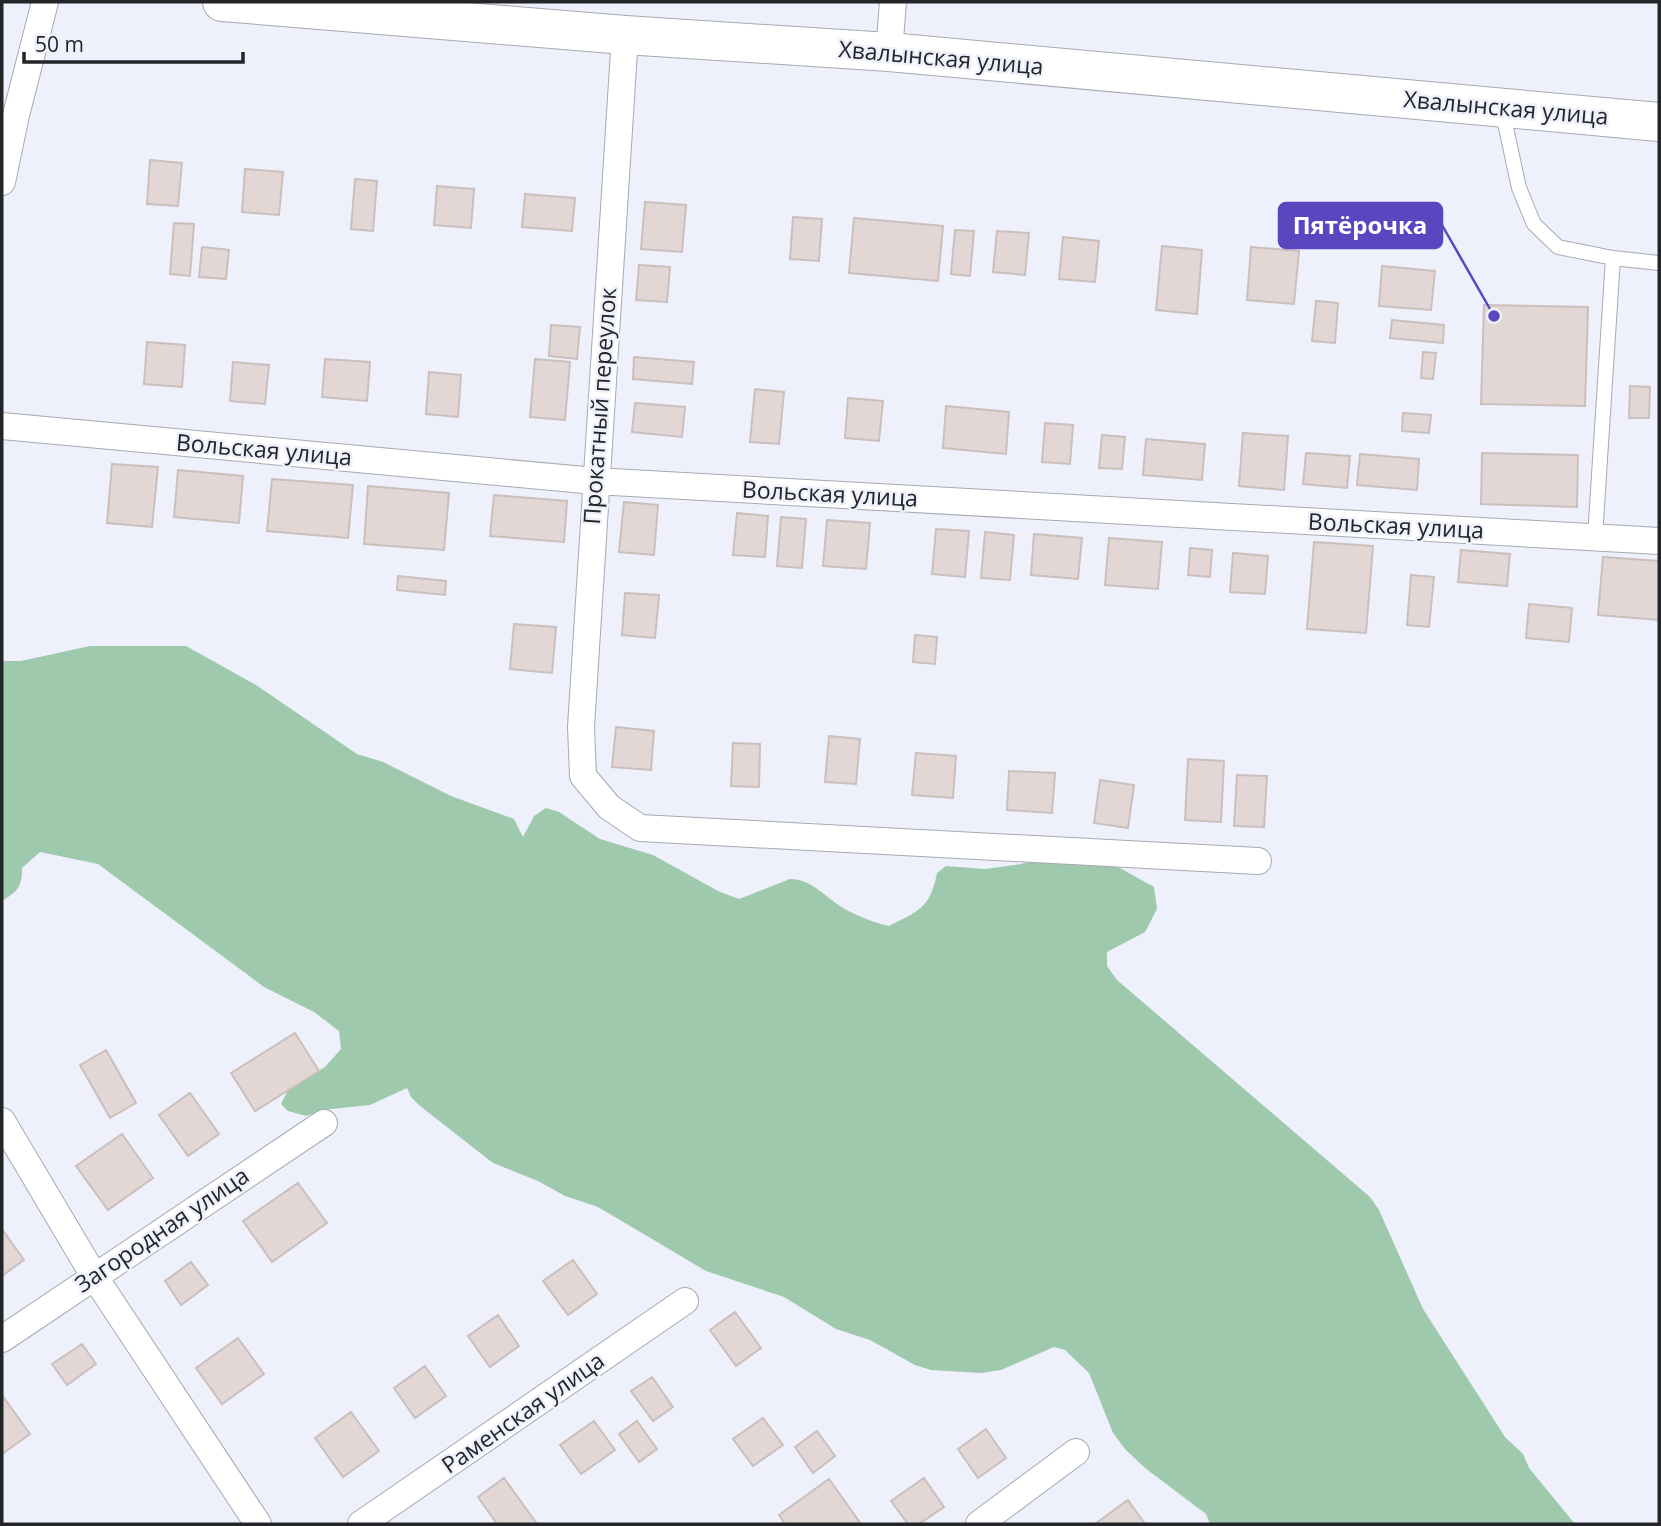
<svg xmlns="http://www.w3.org/2000/svg" width="1661" height="1526" viewBox="0 0 1661 1526" font-family="'Open Sans',sans-serif">
  <rect width="100%" height="100%" fill="#eef1fb"/>
  <!-- forest -->
  <path fill="#9ec9ac" d="M 90,646 L 186,646 L 256,685 L 357,754 L 383,762 L 451,796 L 514,819 L 523,837 L 534,816 L 546,808 L 559,812 L 600,839 L 653,855 L 718,891 L 739,899 L 790,879 C 812,879 825,897 843,908 C 858,916 872,922 889,926 C 919,911 930,908 937,873 L 946,866 L 985,869 L 1021,864 L 1048,857 L 1109,862 L 1154,887 L 1157,909 L 1145,932 L 1107,952 L 1107,966 L 1117,980 L 1370,1197 L 1379,1210 L 1423,1309 L 1505,1437 L 1523,1454 L 1529,1468 L 1575,1524 L 1210,1524 L 1206,1514 L 1145,1468 L 1125,1449 L 1113,1433 L 1089,1373 L 1065,1350 L 1054,1347 L 1001,1370 L 981,1373 L 931,1370 L 915,1365 L 870,1340 L 836,1329 L 784,1297 L 706,1271 L 598,1207 L 565,1196 L 538,1181 L 493,1163 L 420,1106 L 411,1097 L 407,1088 L 370,1105 L 323,1110 L 306,1116 L 288,1111 L 281,1104 L 289,1088 L 325,1067 L 341,1049 L 339,1031 L 314,1012 L 264,987 L 98,864 L 40,852 L 22,868 C 22,887 18,891 2,901 L 2,661 L 21,661 Z"/>
  <!-- building -->
  <path fill="#e3d7d5" stroke="#cbbfbd" stroke-width="2" d="M 150,160 L 182,163 L 178,206 L 147,204 Z
    M 245,169 L 283,172 L 279,215 L 242,212 Z
    M 355,179 L 377,181 L 373,231 L 351,229 Z
    M 437,186 L 474,189 L 471,228 L 434,225 Z
    M 525,194 L 575,198 L 572,231 L 522,227 Z
    M 645,202 L 686,205 L 682,252 L 641,249 Z
    M 793,217 L 822,219 L 819,261 L 790,259 Z
    M 854,218 L 943,226 L 938,281 L 849,273 Z
    M 174,223 L 194,224 L 190,276 L 170,274 Z
    M 955,230 L 974,231 L 970,276 L 951,274 Z
    M 997,231 L 1029,233 L 1025,275 L 993,272 Z
    M 1063,237 L 1099,241 L 1095,282 L 1059,279 Z
    M 1162,246 L 1202,250 L 1197,314 L 1156,310 Z
    M 202,247 L 229,250 L 226,279 L 199,277 Z
    M 1251,247 L 1299,251 L 1294,304 L 1247,300 Z
    M 639,265 L 670,267 L 667,302 L 636,300 Z
    M 1382,266 L 1435,271 L 1431,310 L 1379,306 Z
    M 1316,301 L 1338,303 L 1335,343 L 1312,341 Z
    M 1484,305 L 1588,307 L 1585,406 L 1481,404 Z
    M 1392,320 L 1444,325 L 1443,343 L 1390,338 Z
    M 551,325 L 580,327 L 577,359 L 549,356 Z
    M 147,342 L 185,345 L 182,387 L 144,384 Z
    M 1423,352 L 1436,353 L 1433,379 L 1421,378 Z
    M 634,357 L 694,362 L 692,384 L 633,379 Z
    M 325,359 L 370,362 L 367,401 L 322,397 Z
    M 535,359 L 570,362 L 565,420 L 530,417 Z
    M 233,362 L 269,365 L 265,404 L 230,401 Z
    M 429,372 L 461,375 L 458,417 L 426,414 Z
    M 1630,386 L 1650,387 L 1649,418 L 1629,418 Z
    M 755,389 L 784,392 L 779,444 L 750,442 Z
    M 848,398 L 883,401 L 879,441 L 845,438 Z
    M 635,403 L 685,407 L 682,437 L 632,432 Z
    M 946,406 L 1009,412 L 1006,454 L 943,448 Z
    M 1403,413 L 1431,415 L 1429,433 L 1402,431 Z
    M 1045,423 L 1073,425 L 1070,464 L 1042,462 Z
    M 1243,433 L 1288,436 L 1284,490 L 1239,486 Z
    M 1102,435 L 1125,437 L 1122,469 L 1099,468 Z
    M 1146,439 L 1205,444 L 1202,480 L 1143,475 Z
    M 1306,453 L 1350,456 L 1347,488 L 1303,484 Z
    M 1482,453 L 1578,455 L 1577,507 L 1481,504 Z
    M 1360,454 L 1419,459 L 1417,490 L 1357,485 Z
    M 112,464 L 158,467 L 152,527 L 107,523 Z
    M 178,470 L 243,476 L 239,523 L 174,517 Z
    M 272,479 L 353,485 L 348,538 L 267,531 Z
    M 368,486 L 449,493 L 444,550 L 364,544 Z
    M 494,495 L 567,501 L 564,542 L 490,536 Z
    M 624,502 L 658,505 L 654,555 L 619,552 Z
    M 737,513 L 768,516 L 765,557 L 733,555 Z
    M 781,517 L 806,519 L 802,568 L 777,566 Z
    M 827,520 L 870,523 L 866,569 L 823,566 Z
    M 936,529 L 969,531 L 965,577 L 932,574 Z
    M 985,532 L 1014,535 L 1010,580 L 981,578 Z
    M 1034,534 L 1082,538 L 1078,579 L 1031,575 Z
    M 1109,538 L 1162,542 L 1158,589 L 1105,585 Z
    M 1314,542 L 1373,546 L 1366,633 L 1307,629 Z
    M 1190,548 L 1212,550 L 1210,577 L 1188,575 Z
    M 1461,550 L 1510,554 L 1507,586 L 1458,582 Z
    M 1233,553 L 1268,556 L 1265,594 L 1230,592 Z
    M 1603,557 L 1659,561 L 1659,620 L 1598,615 Z
    M 1411,575 L 1434,577 L 1429,627 L 1407,625 Z
    M 398,576 L 446,581 L 445,595 L 397,590 Z
    M 625,593 L 659,595 L 655,638 L 622,635 Z
    M 1529,604 L 1572,608 L 1569,642 L 1526,638 Z
    M 514,624 L 556,627 L 552,673 L 510,669 Z
    M 915,635 L 937,637 L 935,664 L 913,662 Z
    M 616,727 L 654,731 L 651,770 L 612,767 Z
    M 829,736 L 860,739 L 856,784 L 825,782 Z
    M 733,743 L 760,744 L 759,787 L 731,786 Z
    M 916,753 L 956,756 L 953,798 L 912,795 Z
    M 1188,759 L 1224,761 L 1221,822 L 1185,820 Z
    M 1009,771 L 1055,773 L 1052,813 L 1007,810 Z
    M 1237,775 L 1267,776 L 1264,827 L 1234,826 Z
    M 1100,780 L 1134,785 L 1128,828 L 1094,823 Z
    M 295,1033 L 319,1071 L 255,1111 L 231,1073 Z
    M 106,1050 L 136,1103 L 110,1118 L 80,1065 Z
    M 190,1093 L 219,1134 L 188,1156 L 159,1115 Z
    M 122,1134 L 153,1178 L 108,1210 L 76,1166 Z
    M 298,1183 L 327,1223 L 272,1262 L 243,1221 Z
    M 2,1229 L 24,1260 L 2,1276 Z
    M 573,1260 L 597,1294 L 568,1315 L 543,1281 Z
    M 191,1262 L 208,1285 L 181,1305 L 165,1281 Z
    M 735,1312 L 761,1348 L 736,1366 L 710,1330 Z
    M 498,1315 L 519,1346 L 490,1367 L 468,1336 Z
    M 238,1338 L 264,1374 L 222,1404 L 196,1368 Z
    M 82,1344 L 96,1364 L 67,1385 L 52,1364 Z
    M 425,1366 L 446,1396 L 415,1418 L 394,1388 Z
    M 652,1377 L 673,1407 L 653,1421 L 631,1391 Z
    M 2,1395 L 30,1434 L 2,1454 Z
    M 351,1412 L 379,1451 L 343,1477 L 315,1438 Z
    M 763,1418 L 783,1445 L 753,1466 L 733,1439 Z
    M 594,1421 L 615,1450 L 581,1474 L 560,1445 Z
    M 637,1421 L 657,1449 L 639,1462 L 619,1434 Z
    M 986,1429 L 1006,1458 L 978,1478 L 958,1449 Z
    M 817,1431 L 835,1456 L 813,1473 L 795,1447 Z
    M 504,1478 L 537,1524 L 497,1524 L 478,1497 Z
    M 924,1478 L 944,1507 L 919,1524 L 908,1524 L 891,1501 Z
    M 829,1479 L 861,1524 L 785,1524 L 779,1515 Z
    M 1128,1500 L 1145,1524 L 1095,1524 Z"/>
  <g fill="none" stroke-linecap="round" stroke-linejoin="round">
    <!-- service casing -->
    <g stroke="#a7a9b3" stroke-width="16">
      <path id="service" d="M 1502,109 L 1519,188 L 1534,224 L 1558,247 L 1613,258 L 1659,263
        M 1595,537 L 1613,258"/>
    </g>
    <!-- minor casing -->
    <g stroke="#a7a9b3" stroke-width="28">
      <path id="minor" d="M 625,35 L 581,727 L 583,776 L 609,807 L 640,828 L 1258,861
        M 889,52 L 893,2
        M 2,182 L 16,115 L 45,2
        M 2,426 L 595,481 L 1659,541
        M 2,1121 L 94,1276 L 258,1524
        M 2,1339 L 324,1123
        M 361,1524 L 685,1301
        M 979,1524 L 1076,1452"/>
    </g>
    <!-- primary casing -->
    <g stroke="#a7a9b3" stroke-width="40">
      <path id="primary" d="M 222,2 L 625,35 L 889,52 L 1659,122"/>
    </g>
    <!-- service -->
    <use href="#service" stroke="#fff" stroke-width="14"/>
    <!-- minor -->
    <use href="#minor" stroke="#fff" stroke-width="26"/>
    <!-- primary -->
    <use href="#primary" stroke="#fff" stroke-width="38"/>
  </g>
  <g text-anchor="middle" stroke-width="5" stroke-linejoin="round" paint-order="stroke">
    <!-- street labels -->
    <g font-size="23" fill="#242528" stroke="#eef1fb">
      <text transform="translate(941 58) rotate(5)" y="8">Хвалынская улица</text>
      <text transform="translate(1506 108) rotate(5)" y="8">Хвалынская улица</text>
      <text transform="translate(600 406) rotate(-86)" y="8">Прокатный переулок</text>
      <text transform="translate(264 450) rotate(5)" y="8">Вольская улица</text>
      <text transform="translate(830 494) rotate(3)" y="8">Вольская улица</text>
      <text transform="translate(1396 526) rotate(3)" y="8">Вольская улица</text>
      <text transform="translate(162 1230) rotate(-34)" y="8">Загородная улица</text>
      <text transform="translate(523 1413) rotate(-35)" y="8">Раменская улица</text>
    </g>
  </g>
  <!-- callouts -->
  <path fill="none" stroke="#5947bf" stroke-width="2.5" d="M1494 316L1442 225"/>
  <circle fill="#5947bf" stroke="#eef1fb" stroke-width="2.5" cx="1494" cy="316" r="7"/>
  <rect fill="#5947bf" stroke="#5947bf" stroke-width="2.5" x="1279" y="203" width="163" height="45" rx="7"/>
  <g font-size="24" text-anchor="middle" font-weight="bold" fill="#fff">
    <text x="1360" y="234">Пятёрочка</text>
  </g>
  <!-- border -->
  <rect width="1661" height="1526" fill="none" stroke="#242528" stroke-width="7"/>
  <!-- scale -->
  <path d="M24 52v10h219v-10" fill="none" stroke="#242528" stroke-width="3.5"/>
  <text x="35" y="52" font-size="21" fill="#242528" stroke="#eef1fb" stroke-width="5" paint-order="stroke">50 m</text>
</svg>
